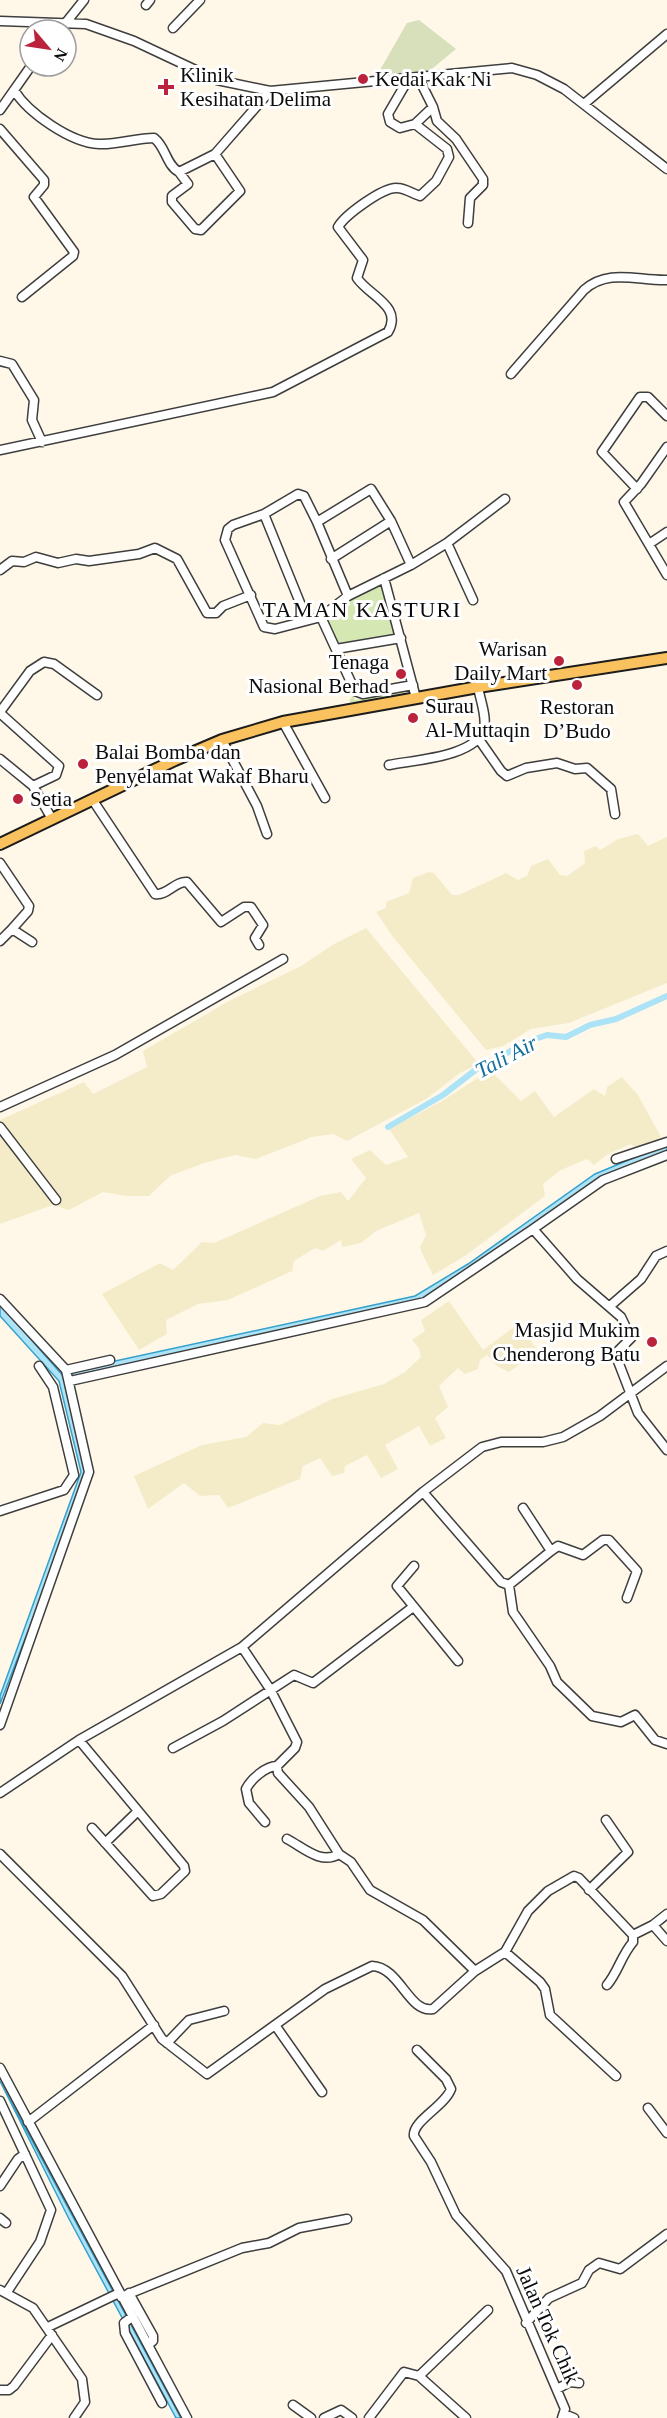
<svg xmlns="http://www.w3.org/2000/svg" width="667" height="2418" viewBox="0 0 667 2418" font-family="'Times New Roman',serif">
  <rect width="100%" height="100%" fill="#fff8e8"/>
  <!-- farmland -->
  <path fill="#f4ecc9" d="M 638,834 L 648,846 L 667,837 L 667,983 L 569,1023 L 531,1029 L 503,1046 L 486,1050 L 393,937 L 376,912 L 386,908 L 386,902 L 409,893 L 413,878 L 429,872 L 434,873 L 452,895 L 459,895 L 506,873 L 518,880 L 527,876 L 531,866 L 548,859 L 560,875 L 567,876 L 585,863 L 584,851 L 596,846 L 600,850 L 618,839 Z
    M 366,928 L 479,1064 L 460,1073 L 426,1099 L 347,1141 L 333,1134 L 312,1137 L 256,1159 L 235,1155 L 204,1163 L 170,1176 L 149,1196 L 126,1196 L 103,1192 L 69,1210 L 53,1205 L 0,1224 L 0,1120 L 84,1082 L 93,1094 L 147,1067 L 143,1051 L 229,1001 L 301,966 L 334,944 Z
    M 490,1070 L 521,1101 L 535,1091 L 554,1117 L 594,1089 L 605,1096 L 607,1087 L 622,1077 L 638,1095 L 661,1137 L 639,1151 L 631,1144 L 608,1154 L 594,1165 L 587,1159 L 561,1170 L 543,1184 L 545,1196 L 465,1256 L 433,1275 L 422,1253 L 420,1247 L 426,1235 L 419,1213 L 376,1231 L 361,1243 L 342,1247 L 341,1240 L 323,1251 L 315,1248 L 294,1261 L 292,1271 L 228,1300 L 198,1304 L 166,1320 L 167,1334 L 139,1350 L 102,1294 L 160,1263 L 173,1270 L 202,1242 L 214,1243 L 320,1196 L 341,1192 L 348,1201 L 366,1178 L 351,1159 L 370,1150 L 386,1165 L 408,1157 L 389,1129 L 442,1101 Z
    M 449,1301 L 483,1350 L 518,1324 L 538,1351 L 509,1372 L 497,1366 L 487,1355 L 480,1360 L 478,1369 L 465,1374 L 458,1368 L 439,1386 L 448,1407 L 435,1418 L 446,1438 L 430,1446 L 419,1426 L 385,1445 L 398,1469 L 381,1478 L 367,1455 L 345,1466 L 344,1473 L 332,1476 L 320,1458 L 303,1466 L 300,1479 L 228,1508 L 219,1495 L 200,1496 L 184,1483 L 148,1509 L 134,1476 L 202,1445 L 246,1437 L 263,1423 L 280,1425 L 332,1399 L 384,1384 L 405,1372 L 421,1357 L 419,1348 L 412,1340 L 425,1331 L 421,1320 Z"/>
  <!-- green -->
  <path fill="#d5e8b3" d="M 384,578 L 401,638 L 336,649 L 321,618 Z
    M 407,691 L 405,695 L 354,704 L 349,701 L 353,695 L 355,700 Z"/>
  <!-- cemetery -->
  <path fill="#d7dfbb" d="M 419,20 L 456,49 L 428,72 L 376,77 L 407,23 Z"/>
  <!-- water -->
  <path fill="#ade3f6" stroke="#34a1cd" stroke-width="1.5" d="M 667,1144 L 667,1151 L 605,1175 L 423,1299 L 73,1376 L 69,1371 L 415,1296 L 468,1264 L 595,1174 Z
    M 0,1304 L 65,1378 L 89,1472 L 0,1704 L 0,1696 L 81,1472 L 59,1381 L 0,1316 Z
    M 0,2081 L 181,2418 L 176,2418 L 68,2217 Z"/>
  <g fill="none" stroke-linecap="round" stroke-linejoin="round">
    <!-- canal -->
    <path stroke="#ade3f6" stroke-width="6" d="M 388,1127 L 443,1095 L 478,1068 L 532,1040 L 547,1035 L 566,1037 L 590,1025 L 616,1019 L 667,996"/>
    <!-- minor casing -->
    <g stroke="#3e3e3e" stroke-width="11">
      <path id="minor" d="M 146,5 L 150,0
        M 0,21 L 86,24 L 134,41 L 217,80 L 270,91 L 512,68 L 537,75 L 564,89 L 667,169
        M 173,28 L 200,0
        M 60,30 L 84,0
        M 418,77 L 433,107 L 437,121 L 456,139 L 483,179 L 483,185 L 470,198 L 468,223
        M 409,78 L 388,114 L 390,122 L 400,128 L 415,124 L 433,107
        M 14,90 C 28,113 71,143 99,144 C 117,145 136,138 154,138 C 166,147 166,165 179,172 L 215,154 L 270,91
        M 584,104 L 667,34
        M 0,110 L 31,66
        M 0,129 L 44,180 L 44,185 L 34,197 L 74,252 L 73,256 L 22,297
        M 179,172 L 188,184 L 172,196 L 172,202 L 195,229 L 201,230 L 240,191 L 215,154
        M 0,361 L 12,364 L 34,400 L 32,420 L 42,442
        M 511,374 L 584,290 C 608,268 638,281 667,280
        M 667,447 L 641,484 L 624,502 L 667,575
        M 0,450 L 273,392 L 388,332 C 403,306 369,296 357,278 L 363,260 L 338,227 C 345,215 383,187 397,188 C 405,188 413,194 420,196 L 436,181 L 449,157 L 447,149 L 415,124
        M 371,489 L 391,521 L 411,565 L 348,596 L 317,522 Z
        M 637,489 L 602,452 L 640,397 L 648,397 L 667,416
        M 264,514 L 307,620
        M 317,522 L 304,496 L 298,494 L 264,514 L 233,525 L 228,529 L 225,540 L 264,627 L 275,629 L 321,617 L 348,596
        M 447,543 L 473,600
        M 649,544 L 667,532
        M 331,559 L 391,521
        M 411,565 L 447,543 L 505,499
        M 0,570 L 12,561 L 24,562 L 36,557 L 58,563 L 76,559 L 89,561 L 139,554 L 155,548 L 177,559 L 207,613 L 216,613 L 223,606 L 251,595
        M 384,578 L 416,698
        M 321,617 L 355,691 L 363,694 L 413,685
        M 336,649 L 401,638
        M 0,712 L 30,671 L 44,662 L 54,664 L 97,695
        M 0,713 L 59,766 L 56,775 L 33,786
        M 283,722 L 325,798
        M 478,738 L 501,771 L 507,776 L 526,768 L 557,763 L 575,769 L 587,768 L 611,789 L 615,814
        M 222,740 L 257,806 L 267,834
        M 0,759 L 33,786 L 52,819
        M 389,765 C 414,760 477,757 484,728 C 487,717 480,699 478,687
        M 92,799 L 155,894 C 167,896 175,881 187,882 L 221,922 L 244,907 L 251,907 L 263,925 L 255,938 L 259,945
        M 0,863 L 29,906 L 28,911 L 12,929 L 32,942
        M 0,941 L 12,929
        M 0,1107 L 115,1055 L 283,959
        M 0,1127 L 56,1200
        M 667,1155 L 603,1180 L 533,1229 L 577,1279 L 621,1317 L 631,1338 L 618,1351 L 616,1356 L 638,1413 L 667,1450
        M 616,1159 L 667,1142
        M 0,1299 L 66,1370 L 89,1472 L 0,1725
        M 610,1306 L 641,1279 L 656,1256 L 667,1251
        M 39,1366 L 53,1387 L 74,1475
        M 66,1370 L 110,1360
        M 70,1381 L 425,1302 L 533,1229
        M 423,1492 L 501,1582 L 509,1585 L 551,1551 L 523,1508
        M 0,1511 L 64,1490 L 74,1475
        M 551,1551 L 558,1546 L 583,1555 L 603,1540 L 609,1540 L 637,1571 L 627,1598
        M 414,1566 L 397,1586 L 458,1661
        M 509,1585 L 513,1612 L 550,1666 L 557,1682 L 592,1716 L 621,1722 L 635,1715 L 655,1740 L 667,1744
        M 242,1647 L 270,1689 L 297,1742 L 295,1748 L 277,1766 L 278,1773 L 309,1807 L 339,1854 L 351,1862 L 370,1890 L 423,1920 L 475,1971
        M 79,1740 L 184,1866 L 185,1871 L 161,1894 L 153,1896 L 92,1828
        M 173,1748 L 223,1721 L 294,1675 L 313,1683 L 413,1607
        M 0,1793 L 79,1740 L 242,1647 L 423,1492 L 482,1447 L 501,1442 L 543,1442 L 563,1437 L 600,1416 L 667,1366
        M 265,1822 L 249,1803 L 246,1789 C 251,1779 266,1766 277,1766
        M 287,1839 C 304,1848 321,1865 339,1854
        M 105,1843 L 138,1811
        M 0,1854 L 122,1976 L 162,2039 L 207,2074 L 325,1989 L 372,1966 C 400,1967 409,2014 433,2009 L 475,1971 L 505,1952 L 528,1911 L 548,1891 L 574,1876 L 579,1878 L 633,1935
        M 589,1890 L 628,1852 L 606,1820
        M 653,1925 L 667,1941
        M 633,1935 L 653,1925 L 667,1914
        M 505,1952 L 540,1982 L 545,1989 L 550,2015 L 616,2076
        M 607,1985 C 618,1972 621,1956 633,1942 L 633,1935
        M 275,2025 L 322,2092
        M 167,2043 L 189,2020 L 224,2011
        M 417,2050 L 446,2079 L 451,2089 C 445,2106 412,2121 414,2136 L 431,2162 L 456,2215 L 506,2271 L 565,2409 L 562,2418
        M 0,2068 L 187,2418
        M 0,2101 L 51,2210 L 40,2242 L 7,2292
        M 648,2108 L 667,2133
        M 28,2122 L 154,2025
        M 0,2186 L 18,2159 L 25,2154
        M 0,2218 L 6,2223
        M 0,2290 L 33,2308 L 82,2379 L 85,2402 L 74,2418
        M 129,2293 L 153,2336 L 153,2341 L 148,2345
        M 121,2297 L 242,2248 L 269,2243 L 299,2228 L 347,2219
        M 133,2316 L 124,2323 L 125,2333 L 162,2403
        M 526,2323 L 549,2298 L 582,2283 L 589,2270 L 599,2263 L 620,2269 L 667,2234
        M 48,2327 L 119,2293
        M 419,2376 L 488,2310
        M 557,2389 L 570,2382 L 579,2383
        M 0,2390 L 9,2390 L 14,2386 L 52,2335
        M 293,2405 L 311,2418
        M 564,2414 L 574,2418
        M 324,2418 L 341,2410 L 352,2418
        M 369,2418 L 404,2372 L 419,2376 L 466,2418"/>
    </g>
    <!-- major casing -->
    <g stroke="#1c1c1c" stroke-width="14">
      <path id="major" d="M 0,844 L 175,760 L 222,740 L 283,722 L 478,687 L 667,658"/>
    </g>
    <!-- minor -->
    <use href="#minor" stroke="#fff" stroke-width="8"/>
    <!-- major -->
    <use href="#major" stroke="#f9c25e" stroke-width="10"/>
  </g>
  <!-- markers -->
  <g fill="#ba233b" stroke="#fff" stroke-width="2">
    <circle cx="363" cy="79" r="6"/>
    <path d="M163 78h6v6h6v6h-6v6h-6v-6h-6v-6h6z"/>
    <circle cx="559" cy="661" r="6"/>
    <circle cx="401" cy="674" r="6"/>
    <circle cx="577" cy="685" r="6"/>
    <circle cx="413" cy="718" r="6"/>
    <circle cx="83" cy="764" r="6"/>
    <circle cx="18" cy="799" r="6"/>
    <circle cx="652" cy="1342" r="6"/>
  </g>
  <g text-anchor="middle" stroke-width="6" stroke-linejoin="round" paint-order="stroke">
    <!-- poi labels -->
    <g font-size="21" fill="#0b0b0b" stroke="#fff" text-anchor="start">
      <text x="180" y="82">Klinik<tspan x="180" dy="24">Kesihatan Delima</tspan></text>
      <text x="375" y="86">Kedai Kak Ni</text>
      <text x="547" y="656" text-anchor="end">Warisan<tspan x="547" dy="24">Daily Mart</tspan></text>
      <text x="389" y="669" text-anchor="end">Tenaga<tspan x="389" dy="24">Nasional Berhad</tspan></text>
      <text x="425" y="713">Surau<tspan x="425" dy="24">Al-Muttaqin</tspan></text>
      <text x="577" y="714" text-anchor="middle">Restoran<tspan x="577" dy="24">D’Budo</tspan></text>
      <text x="95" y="759">Balai Bomba dan<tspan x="95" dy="24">Penyelamat Wakaf Bharu</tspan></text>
      <text x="30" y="806">Setia</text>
      <text x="640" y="1337" text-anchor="end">Masjid Mukim<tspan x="640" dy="24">Chenderong Batu</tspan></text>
    </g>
    <!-- street labels -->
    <g font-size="21" fill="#0b0b0b" stroke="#fff">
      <text transform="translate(548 2325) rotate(66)" y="7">Jalan Tok Chik</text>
    </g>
    <!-- neighbourhood labels -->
    <g font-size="22" letter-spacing="1.5" fill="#0b0b0b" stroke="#fff">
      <text x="362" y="617">TAMAN KASTURI</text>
    </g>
    <!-- water labels -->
    <g font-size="22" font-style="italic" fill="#15709c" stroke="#fff">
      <text transform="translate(506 1056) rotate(-28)" y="8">Tali Air</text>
    </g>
  </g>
  <!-- north arrow -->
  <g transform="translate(48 48) rotate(119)"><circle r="28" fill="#ffffff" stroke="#9d9d9d" stroke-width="1.5"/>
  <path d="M0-4.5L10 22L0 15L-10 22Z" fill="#ba233b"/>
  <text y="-9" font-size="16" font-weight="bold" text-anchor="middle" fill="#0b0b0b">N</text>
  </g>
</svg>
